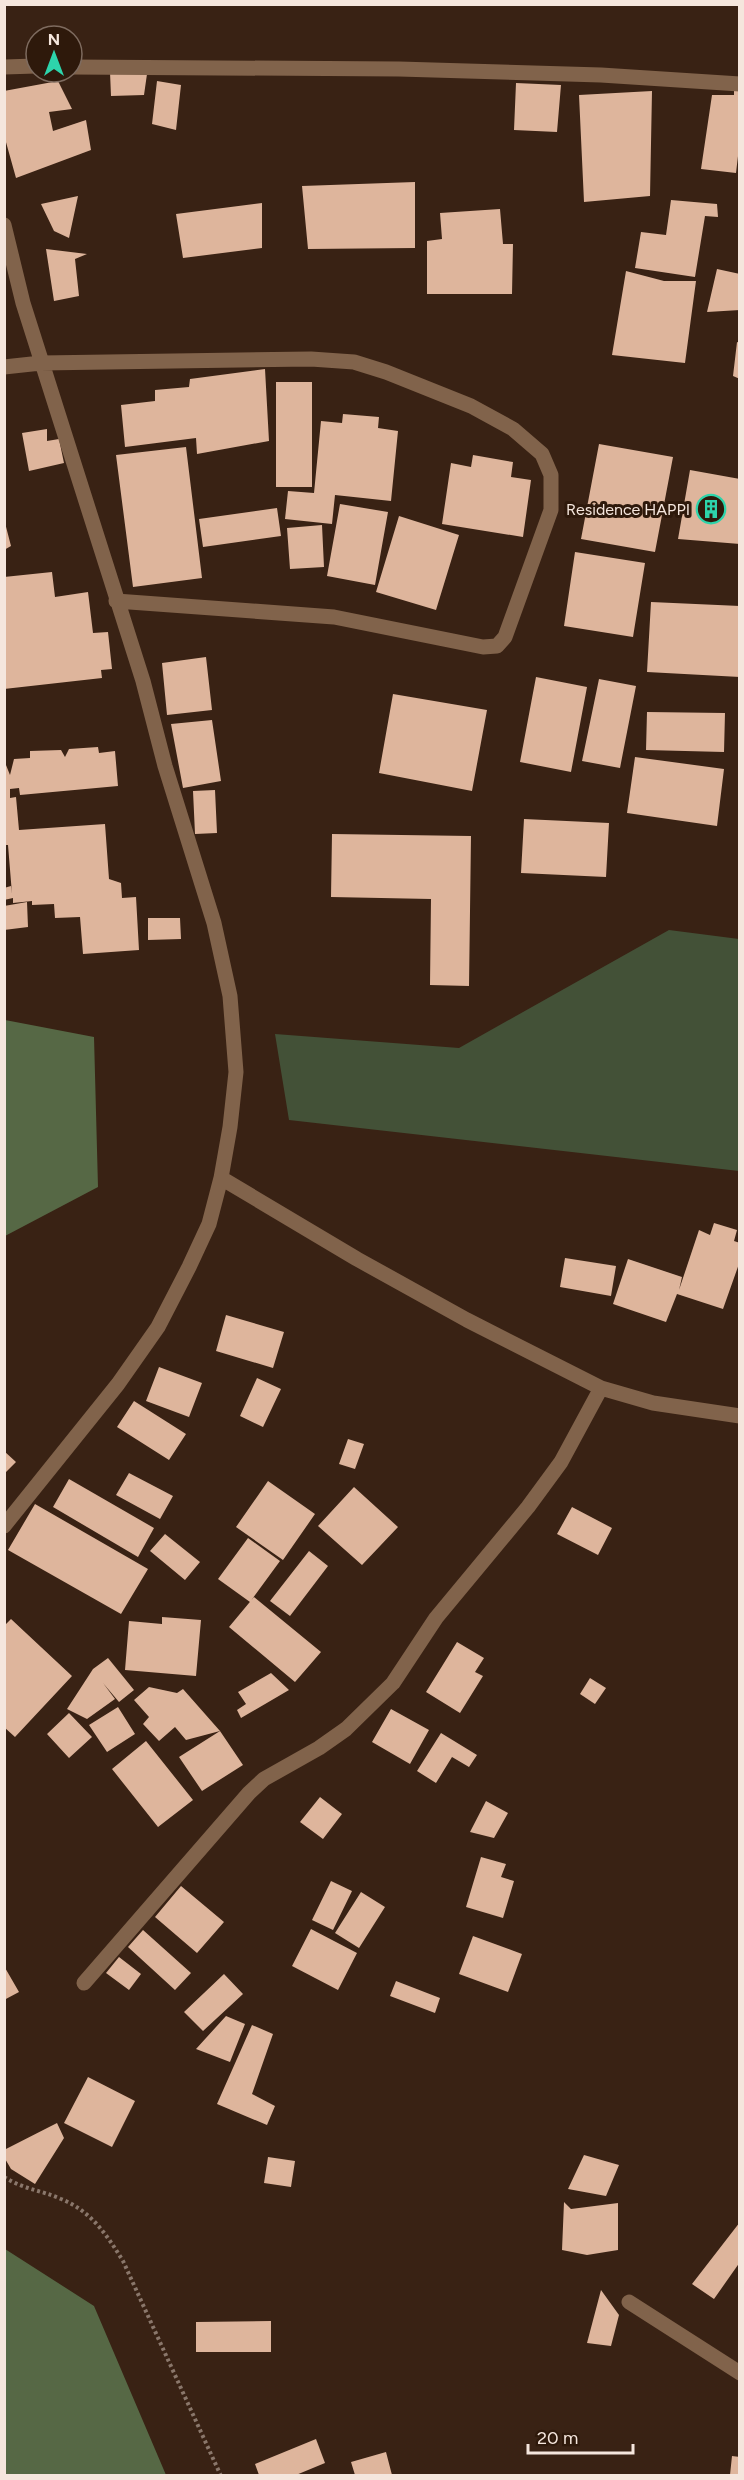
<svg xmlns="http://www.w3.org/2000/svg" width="744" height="2480" viewBox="0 0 744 2480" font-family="Figtree,sans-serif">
  <rect width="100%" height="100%" fill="#392214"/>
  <!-- green -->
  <path fill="#435137" d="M 669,930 L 739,939 L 739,1171 L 289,1120 L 275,1034 L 459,1048 Z"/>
  <!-- forest -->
  <path fill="#566845" d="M 5,1020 L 94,1037 L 98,1187 L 5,1236 Z
    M 5,2249 L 94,2306 L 166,2475 L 5,2475 Z"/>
  <!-- building -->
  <path fill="#deb59c" d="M 110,72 L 147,74 L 144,95 L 111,96 Z
    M 58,81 L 72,109 L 49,112 L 53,131 L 86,120 L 91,150 L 16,178 L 4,135 L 4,91 Z
    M 157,81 L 181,85 L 176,130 L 152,124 Z
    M 516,83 L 561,85 L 557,132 L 514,130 Z
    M 734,88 L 740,88 L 740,139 L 736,173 L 701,169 L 712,95 L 734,95 Z
    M 652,91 L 650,196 L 584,202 L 579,95 Z
    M 415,182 L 415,248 L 308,249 L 302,186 Z
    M 78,196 L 69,238 L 54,231 L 41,204 Z
    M 671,200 L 717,204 L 718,217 L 705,216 L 695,277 L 635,268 L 641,232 L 666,235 Z
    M 262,203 L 262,248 L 183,258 L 176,214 Z
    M 500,209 L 503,244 L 513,244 L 512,294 L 427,294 L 427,241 L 442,239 L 440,213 Z
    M 46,249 L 87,254 L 75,259 L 79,296 L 54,301 Z
    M 717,269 L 740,274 L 740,310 L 707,312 Z
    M 626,271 L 664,281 L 696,281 L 685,363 L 612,355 Z
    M 737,342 L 740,343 L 740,379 L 733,376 Z
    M 265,369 L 269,441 L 197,454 L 196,438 L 125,447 L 121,405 L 155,401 L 155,390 L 189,387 L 190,379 Z
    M 276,382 L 312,382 L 312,487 L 276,487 Z
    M 343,414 L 379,417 L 378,428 L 398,431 L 391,501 L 335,495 L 332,524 L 285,519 L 288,491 L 314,493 L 321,421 L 342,423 Z
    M 47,429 L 47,441 L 59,439 L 64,463 L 29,471 L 22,433 Z
    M 599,444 L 673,457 L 655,552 L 581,539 Z
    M 186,447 L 202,578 L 133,587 L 116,455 Z
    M 473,455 L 513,462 L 511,477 L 531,480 L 523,537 L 442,524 L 451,463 L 471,467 Z
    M 690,470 L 740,479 L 740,544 L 678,539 Z
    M 340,504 L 388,512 L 375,585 L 327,576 Z
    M 277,508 L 281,536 L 203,547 L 199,519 Z
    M 399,516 L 459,535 L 436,610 L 376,592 Z
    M 4,519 L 11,546 L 4,550 Z
    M 322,525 L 324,567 L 290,569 L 287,528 Z
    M 575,552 L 645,563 L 633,637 L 564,626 Z
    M 52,572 L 55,597 L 88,592 L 93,633 L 108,632 L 112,669 L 101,670 L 102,678 L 4,689 L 4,577 Z
    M 651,602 L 740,606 L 740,677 L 647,672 Z
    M 206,657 L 212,710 L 167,715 L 162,663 Z
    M 536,677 L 587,687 L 571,772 L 520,762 Z
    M 599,679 L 636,686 L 620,768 L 582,761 Z
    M 393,694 L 487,710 L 472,791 L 379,773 Z
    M 647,712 L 725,713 L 724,752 L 646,750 Z
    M 212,720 L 221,781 L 183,788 L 171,724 Z
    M 98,747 L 99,753 L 115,751 L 118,786 L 20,795 L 19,788 L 10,789 L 10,798 L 16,797 L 19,830 L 105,824 L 109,879 L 121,883 L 122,898 L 136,897 L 139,950 L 83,954 L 80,917 L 55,918 L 54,904 L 32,905 L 32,901 L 13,903 L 13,898 L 4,900 L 4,888 L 11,886 L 12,894 L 8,845 L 4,845 L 4,760 L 10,775 L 14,759 L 30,758 L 30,751 L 61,750 L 65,757 L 69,749 Z
    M 635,757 L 724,769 L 717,826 L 627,813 Z
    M 215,790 L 217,833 L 195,834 L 193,791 Z
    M 524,819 L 609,823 L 606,877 L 521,873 Z
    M 332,834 L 471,836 L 469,986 L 430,985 L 431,899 L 331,897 Z
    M 27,902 L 28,927 L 4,930 L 4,906 Z
    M 148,918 L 180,918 L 181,939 L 148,940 Z
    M 714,1223 L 737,1230 L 734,1241 L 740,1243 L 740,1261 L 723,1309 L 677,1294 L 666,1322 L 613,1304 L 628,1259 L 682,1277 L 679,1290 L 699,1230 L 710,1235 Z
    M 565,1258 L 616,1266 L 611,1296 L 560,1287 Z
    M 226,1315 L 284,1332 L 273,1368 L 216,1351 Z
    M 159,1367 L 202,1383 L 189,1417 L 146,1401 Z
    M 257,1378 L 281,1389 L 263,1427 L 240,1416 Z
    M 134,1401 L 186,1434 L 169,1460 L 117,1427 Z
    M 348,1439 L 364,1444 L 355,1469 L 339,1464 Z
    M 4,1451 L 16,1462 L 4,1474 Z
    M 129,1473 L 173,1496 L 160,1519 L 116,1495 Z
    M 69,1479 L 154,1528 L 138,1557 L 53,1507 Z
    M 268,1481 L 315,1514 L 283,1560 L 236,1527 Z
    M 354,1487 L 398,1527 L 362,1565 L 318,1526 Z
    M 35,1504 L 148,1569 L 121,1614 L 8,1550 Z
    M 572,1507 L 612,1528 L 598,1555 L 557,1534 Z
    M 165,1534 L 200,1562 L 185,1580 L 150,1551 Z
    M 248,1538 L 280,1561 L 250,1602 L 218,1579 Z
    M 309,1551 L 328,1566 L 290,1616 L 270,1601 Z
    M 254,1597 L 321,1652 L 295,1682 L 229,1627 Z
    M 162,1617 L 201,1620 L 196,1676 L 125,1670 L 129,1621 L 162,1624 Z
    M 11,1619 L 72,1676 L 15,1737 L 4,1727 L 4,1626 Z
    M 457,1642 L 484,1658 L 475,1672 L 483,1676 L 460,1713 L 426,1692 Z
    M 108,1658 L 134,1690 L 119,1702 L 103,1683 L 115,1699 L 87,1719 L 67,1709 L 93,1669 Z
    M 271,1673 L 289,1690 L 241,1718 L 237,1710 L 246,1704 L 238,1692 Z
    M 590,1678 L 606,1688 L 595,1704 L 580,1694 Z
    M 149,1687 L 177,1693 L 183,1689 L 220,1731 L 243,1765 L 202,1791 L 179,1757 L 220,1731 L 186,1740 L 175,1727 L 159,1741 L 143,1724 L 149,1717 L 134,1700 Z
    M 118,1707 L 135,1734 L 107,1752 L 89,1725 Z
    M 391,1709 L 429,1730 L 410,1764 L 372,1742 Z
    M 69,1713 L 92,1737 L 69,1758 L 47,1734 Z
    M 441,1733 L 477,1755 L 469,1767 L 452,1757 L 436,1783 L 417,1771 Z
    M 146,1741 L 193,1800 L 158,1827 L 112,1769 Z
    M 320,1797 L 342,1814 L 323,1839 L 300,1822 Z
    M 486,1801 L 508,1813 L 494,1838 L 470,1832 Z
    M 481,1857 L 506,1864 L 501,1877 L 514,1881 L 503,1918 L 466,1907 Z
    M 331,1881 L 352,1891 L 333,1930 L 312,1920 Z
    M 181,1886 L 224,1922 L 197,1953 L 155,1917 Z
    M 361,1892 L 385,1907 L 359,1948 L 335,1933 Z
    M 311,1929 L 357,1953 L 338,1990 L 292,1966 Z
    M 143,1930 L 191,1973 L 175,1990 L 128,1947 Z
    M 473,1936 L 522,1954 L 508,1992 L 459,1974 Z
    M 119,1957 L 141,1974 L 129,1990 L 106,1973 Z
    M 4,1966 L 19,1992 L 4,2000 Z
    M 224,1974 L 243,1994 L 203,2031 L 184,2012 Z
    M 396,1981 L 440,1998 L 435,2013 L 390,1996 Z
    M 226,2016 L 245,2024 L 230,2062 L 196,2049 Z
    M 252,2025 L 273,2034 L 252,2094 L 275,2106 L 267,2125 L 217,2104 Z
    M 88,2077 L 135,2101 L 112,2147 L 64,2123 Z
    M 57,2123 L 64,2138 L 35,2184 L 11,2169 L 4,2157 L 4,2150 Z
    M 584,2155 L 619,2165 L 606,2196 L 568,2189 Z
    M 268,2157 L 295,2161 L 291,2187 L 264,2183 Z
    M 564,2202 L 571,2209 L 618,2203 L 618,2250 L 587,2255 L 562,2250 Z
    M 740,2222 L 740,2262 L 714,2299 L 692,2284 Z
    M 601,2290 L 619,2315 L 611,2346 L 587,2343 Z
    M 271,2321 L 271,2352 L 196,2352 L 196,2322 Z
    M 316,2439 L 325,2463 L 296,2475 L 259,2475 L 255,2464 Z
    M 386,2452 L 392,2475 L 355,2475 L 351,2462 Z
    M 732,2456 L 740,2457 L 740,2475 L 730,2475 Z"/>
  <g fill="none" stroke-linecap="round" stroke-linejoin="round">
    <!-- path -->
    <path stroke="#8a776b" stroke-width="4" stroke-dasharray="3 3" stroke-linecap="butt" d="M 4,2177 C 25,2190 41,2190 61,2199 C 91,2211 107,2235 123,2261 L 221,2476"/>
    <!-- minor -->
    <path stroke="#81634b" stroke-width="15" d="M 4,67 L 36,66
      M 72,67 L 399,69 L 601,75 L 740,84
      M 4,225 L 23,303 L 143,681 L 165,766 L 214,923 L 230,996 L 236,1072 L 230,1127 L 221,1178 L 209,1224 L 189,1267 L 158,1327 L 118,1384 L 4,1526
      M 4,367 L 41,363 L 311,359 L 354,362 L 386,372 L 471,406 L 513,429 L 542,454 L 551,475 L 551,510 L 505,637 L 497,646 L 483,647 L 334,617 L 116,601
      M 221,1178 L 357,1259 L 467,1320 L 601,1388 L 653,1403 L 740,1416
      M 84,1983 L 249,1793 L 264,1779 L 319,1748 L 346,1729 L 393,1683 L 436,1618 L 528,1507 L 561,1462 L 601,1388
      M 629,2302 L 740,2373"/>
  </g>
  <!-- icons -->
  <defs>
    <g id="building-ring" transform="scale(1.5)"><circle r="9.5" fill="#2e190b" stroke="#2dd4ab" stroke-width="1.5"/><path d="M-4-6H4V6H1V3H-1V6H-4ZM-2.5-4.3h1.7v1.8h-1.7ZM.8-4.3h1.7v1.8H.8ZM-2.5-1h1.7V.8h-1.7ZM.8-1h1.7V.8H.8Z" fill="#2dd4ab"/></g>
  </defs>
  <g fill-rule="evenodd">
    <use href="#building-ring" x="711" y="509"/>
  </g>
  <g text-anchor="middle" stroke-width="6" stroke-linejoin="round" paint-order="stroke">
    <!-- poi labels -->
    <g font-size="16" fill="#f5e6dd" stroke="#2e190b" text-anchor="end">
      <text x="690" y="515">Residence HAPPI</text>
    </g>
  </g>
  <!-- border -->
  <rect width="744" height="2480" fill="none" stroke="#f5e6dd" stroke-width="12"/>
  <!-- north arrow -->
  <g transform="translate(54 54)"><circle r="28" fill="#2e190b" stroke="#7e6b5f" stroke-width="1.5"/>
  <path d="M0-4.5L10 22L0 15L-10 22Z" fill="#2dd4ab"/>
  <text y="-9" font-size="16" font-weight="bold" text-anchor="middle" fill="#f5e6dd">N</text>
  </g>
  <!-- scale -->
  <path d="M528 2444v9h105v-9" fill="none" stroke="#f5e6dd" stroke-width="3"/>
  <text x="537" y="2444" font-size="18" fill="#f5e6dd" stroke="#2e190b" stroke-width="4.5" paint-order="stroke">20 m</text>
</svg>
